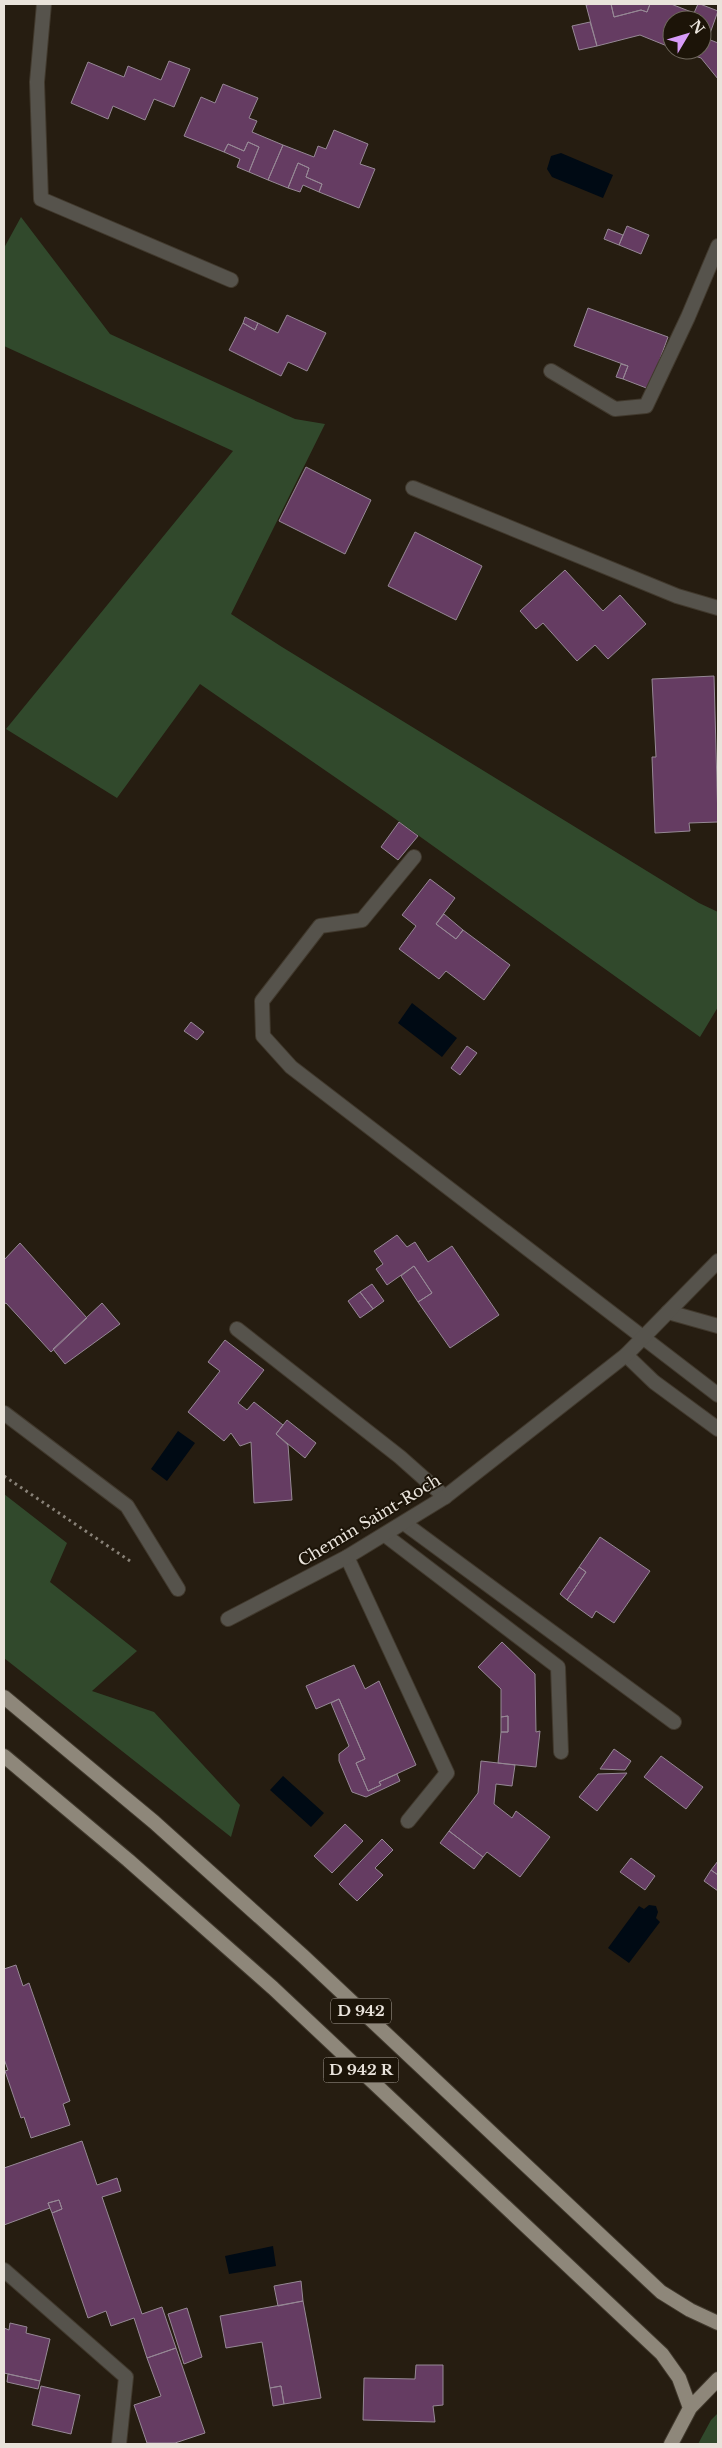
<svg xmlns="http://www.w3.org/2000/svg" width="722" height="2448" viewBox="0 0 722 2448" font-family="'Libre Baskerville',serif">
  <rect width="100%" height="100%" fill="#261d11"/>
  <!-- green -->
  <path fill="#31492c" d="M 21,217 L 110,334 L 295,419 L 325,424 L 231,614 L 282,647 L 699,903 L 718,912 L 718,1007 L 700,1037 L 387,813 L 200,684 L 117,798 L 6,729 L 233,451 L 4,346 L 4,248 Z
    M 4,1494 L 67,1543 L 50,1582 L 137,1651 L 92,1691 L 154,1712 L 240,1805 L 231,1837 L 4,1658 Z
    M 718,2413 L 718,2444 L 698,2444 L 711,2420 Z"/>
  <!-- water -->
  <path fill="#000a14" d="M 561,153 L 613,175 L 603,198 L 552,177 L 547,169 L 551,156 Z
    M 412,1003 L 457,1038 L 442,1057 L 398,1023 Z
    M 178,1431 L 195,1443 L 167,1481 L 151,1469 Z
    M 283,1776 L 324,1813 L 311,1827 L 270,1790 Z
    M 649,1905 L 656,1906 L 658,1912 L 656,1918 L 660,1922 L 629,1963 L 608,1948 L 639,1906 L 644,1909 Z
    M 273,2246 L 276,2266 L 229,2274 L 225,2256 Z"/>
  <!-- building -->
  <path fill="#653c62" stroke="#968895" d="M 592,4 L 611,4 L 614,17 L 641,10 L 647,12 L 650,4 L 671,4 L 694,13 L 698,4 L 700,4 L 718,11 L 708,39 L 718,43 L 718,79 L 701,58 L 678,50 L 702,50 L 702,20 L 672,20 L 672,48 L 640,35 L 597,46 L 586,5 Z
    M 611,4 L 650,4 L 647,12 L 641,10 L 614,17 Z
    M 590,22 L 597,46 L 579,50 L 572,26 Z
    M 169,61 L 190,69 L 174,107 L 154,99 L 145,120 L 113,106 L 108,119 L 71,103 L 88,62 L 124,77 L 128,66 L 161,80 Z
    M 223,84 L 258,98 L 249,118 L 257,121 L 252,132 L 283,145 L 268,180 L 249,172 L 259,147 L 248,142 L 244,151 L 228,144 L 224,152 L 184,136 L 201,97 L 215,103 Z
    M 334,130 L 368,144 L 360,164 L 375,169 L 359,208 L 319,192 L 322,184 L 306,177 L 309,168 L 298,163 L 288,188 L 268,180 L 283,145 L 314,157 L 318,146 L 326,149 Z
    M 248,142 L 259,147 L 249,172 L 237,167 L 240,159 L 224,152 L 228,144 L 244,151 Z
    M 298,163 L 309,168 L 306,177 L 322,184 L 319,192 L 303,185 L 300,192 L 288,188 Z
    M 627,226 L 649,235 L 641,254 L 619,245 Z
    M 608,229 L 623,235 L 619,245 L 604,239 Z
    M 588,308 L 668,337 L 649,389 L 623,379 L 628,366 L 574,346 Z
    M 287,315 L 326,333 L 307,371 L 288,362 L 281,376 L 229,350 L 243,323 L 255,330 L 258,323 L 278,333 Z
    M 245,317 L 258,323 L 255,330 L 243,323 Z
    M 621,364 L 628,366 L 623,379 L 616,377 Z
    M 306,467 L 371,500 L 345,554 L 279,521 Z
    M 415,532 L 482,566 L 456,620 L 388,586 Z
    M 565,570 L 603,611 L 620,595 L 646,624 L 608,659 L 595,645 L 577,661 L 543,623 L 536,629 L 520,611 Z
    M 714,676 L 718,822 L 689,823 L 690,831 L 655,833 L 652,757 L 656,757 L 652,679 Z
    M 399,822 L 418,836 L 398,860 L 381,847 Z
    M 430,879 L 455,898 L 436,924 L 456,939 L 463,930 L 510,965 L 484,1000 L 446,971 L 439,979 L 399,949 L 416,926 L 402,915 Z
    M 444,914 L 463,930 L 456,939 L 436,924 Z
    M 191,1022 L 204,1032 L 197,1040 L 184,1031 Z
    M 467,1046 L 477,1053 L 460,1075 L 451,1068 Z
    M 397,1235 L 407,1247 L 415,1242 L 428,1262 L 452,1246 L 499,1315 L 450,1348 L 418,1302 L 432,1293 L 414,1266 L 387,1285 L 376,1269 L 383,1264 L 374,1251 Z
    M 20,1243 L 87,1318 L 51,1352 L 6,1303 L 4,1304 L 4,1260 Z
    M 414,1266 L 432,1293 L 418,1302 L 401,1276 Z
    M 372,1284 L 384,1301 L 373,1309 L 360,1292 Z
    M 360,1292 L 373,1309 L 360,1318 L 348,1301 Z
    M 102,1303 L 120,1324 L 65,1364 L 53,1349 Z
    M 225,1340 L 264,1370 L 238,1403 L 247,1410 L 254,1402 L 283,1425 L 276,1434 L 288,1445 L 292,1500 L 254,1503 L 251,1442 L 240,1446 L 231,1433 L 224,1441 L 188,1412 L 220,1371 L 208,1362 Z
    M 287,1420 L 316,1443 L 305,1458 L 276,1434 Z
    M 600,1537 L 650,1571 L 614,1623 L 596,1611 L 592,1618 L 567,1600 L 586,1572 L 579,1567 Z
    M 579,1567 L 586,1572 L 567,1600 L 560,1594 Z
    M 502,1642 L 535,1674 L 536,1732 L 540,1731 L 536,1767 L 498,1763 L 501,1732 L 508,1732 L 508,1716 L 501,1717 L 501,1689 L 478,1667 Z
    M 354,1665 L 365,1689 L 379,1681 L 416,1765 L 379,1782 L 381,1785 L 368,1791 L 356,1763 L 365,1759 L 339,1699 L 316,1709 L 306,1686 Z
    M 339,1699 L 365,1759 L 356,1763 L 368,1791 L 381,1785 L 379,1782 L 397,1774 L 400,1781 L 366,1797 L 352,1792 L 339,1761 L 339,1754 L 349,1746 L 331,1703 Z
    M 508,1716 L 508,1732 L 501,1732 L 501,1717 Z
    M 614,1749 L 631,1761 L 625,1770 L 600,1769 Z
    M 661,1756 L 703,1787 L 686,1809 L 644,1777 Z
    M 481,1761 L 515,1765 L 512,1786 L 496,1784 L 494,1804 L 512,1818 L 516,1811 L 550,1837 L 520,1877 L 487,1852 L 483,1857 L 449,1831 L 478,1793 Z
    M 627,1773 L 597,1811 L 579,1797 L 598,1774 Z
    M 345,1824 L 363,1841 L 332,1873 L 314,1856 Z
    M 449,1831 L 483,1857 L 474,1869 L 440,1843 Z
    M 382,1839 L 393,1850 L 375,1868 L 383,1875 L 357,1901 L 339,1884 Z
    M 631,1858 L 655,1876 L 645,1890 L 620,1872 Z
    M 718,1861 L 718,1875 L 711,1870 Z
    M 711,1870 L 718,1875 L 718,1891 L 704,1881 Z
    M 16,1965 L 23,1986 L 29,1983 L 70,2101 L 63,2104 L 70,2125 L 31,2138 L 24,2117 L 21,2118 L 5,2071 L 8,2070 L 4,2059 L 4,1969 Z
    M 82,2141 L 97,2185 L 117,2178 L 121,2191 L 102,2197 L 142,2314 L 162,2307 L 176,2348 L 147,2358 L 134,2318 L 111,2326 L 106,2311 L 88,2318 L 52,2213 L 62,2209 L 59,2200 L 48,2203 L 50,2208 L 4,2225 L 4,2168 Z
    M 59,2200 L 62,2209 L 52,2213 L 48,2203 Z
    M 301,2281 L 303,2301 L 278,2306 L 274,2286 Z
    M 303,2301 L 321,2398 L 284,2404 L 281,2386 L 270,2388 L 262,2342 L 226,2348 L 220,2316 Z
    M 187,2308 L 202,2357 L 184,2364 L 168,2314 Z
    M 10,2323 L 27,2327 L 26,2333 L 50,2339 L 40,2381 L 4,2373 L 4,2328 L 9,2330 Z
    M 176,2348 L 205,2433 L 175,2443 L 147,2443 L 134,2405 L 161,2396 L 147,2358 Z
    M 416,2365 L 443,2365 L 443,2405 L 433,2406 L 435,2422 L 363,2420 L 364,2378 L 415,2379 Z
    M 8,2374 L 40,2381 L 38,2389 L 7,2382 Z
    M 41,2386 L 80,2395 L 71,2434 L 32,2425 Z
    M 281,2386 L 284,2404 L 273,2406 L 270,2388 Z"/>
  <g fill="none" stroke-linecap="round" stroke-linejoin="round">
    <!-- service casing -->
    <g stroke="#41392d" stroke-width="16">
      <path id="service" d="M 44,4 L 37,82 L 41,199 L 231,280
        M 551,371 L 615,409 L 646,406 L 688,317 L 718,246
        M 413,488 L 677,596 L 718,608
        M 414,857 L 362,920 L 320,926 L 262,1001 L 263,1036 L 291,1067 L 718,1395
        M 668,1312 L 718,1326
        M 237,1329 L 400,1457 L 445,1497
        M 626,1355 L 654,1382 L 718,1429
        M 4,1413 L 127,1506 L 178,1589
        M 404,1523 L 674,1722
        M 385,1535 L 558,1667 L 561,1752
        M 347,1557 L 447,1773 L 408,1821
        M 4,2270 L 126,2377 L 119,2444"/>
    </g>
    <!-- minor casing -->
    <g stroke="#41392d" stroke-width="16">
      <path id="minor" d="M 228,1619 L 347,1557 L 445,1497 L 626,1355 L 718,1261"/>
    </g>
    <!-- primary casing -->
    <g stroke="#41392d" stroke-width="16">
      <path id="primary" d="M 4,1697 L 154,1822 L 303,1956 L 661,2292 L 690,2310 L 718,2323
        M 4,1756 L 128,1860 L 273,1988 L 662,2354 L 679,2378 L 690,2408
        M 671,2444 L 690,2408 L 718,2379"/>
    </g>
    <!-- path -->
    <path stroke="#888177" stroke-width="3" stroke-dasharray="2.5 4" stroke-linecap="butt" d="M 4,1476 L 130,1561"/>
    <!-- service -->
    <use href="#service" stroke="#56534c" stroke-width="14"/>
    <!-- minor -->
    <use href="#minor" stroke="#56534c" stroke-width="14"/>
    <!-- primary -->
    <use href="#primary" stroke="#8e877a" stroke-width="14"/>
  </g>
  <g text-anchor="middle" stroke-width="4" stroke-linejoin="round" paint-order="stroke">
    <!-- shield labels -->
    <g fill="#1c1408" stroke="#aca59c" stroke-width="1">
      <rect x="331" y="1998.5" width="60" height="25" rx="4"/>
      <rect x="323.5" y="2057.5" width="75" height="25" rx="4"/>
    </g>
    <g font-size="15" font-weight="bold" fill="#e9e3db">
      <text x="361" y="2016">D 942</text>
      <text x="361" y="2075">D 942 R</text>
    </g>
    <!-- street labels -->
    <g font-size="16" fill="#e9e3db" stroke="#1c1408">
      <text transform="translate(369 1520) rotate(-31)" y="6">Chemin Saint-Roch</text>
    </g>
  </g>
  <!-- border -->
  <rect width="722" height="2448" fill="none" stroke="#e9e3db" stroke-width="10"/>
  <!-- north arrow -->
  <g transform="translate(687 35) rotate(52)"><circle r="24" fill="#1c1408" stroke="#6e675c"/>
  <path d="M0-4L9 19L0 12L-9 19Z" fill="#d79bf9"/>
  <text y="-8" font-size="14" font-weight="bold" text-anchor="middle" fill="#e9e3db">N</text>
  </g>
</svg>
